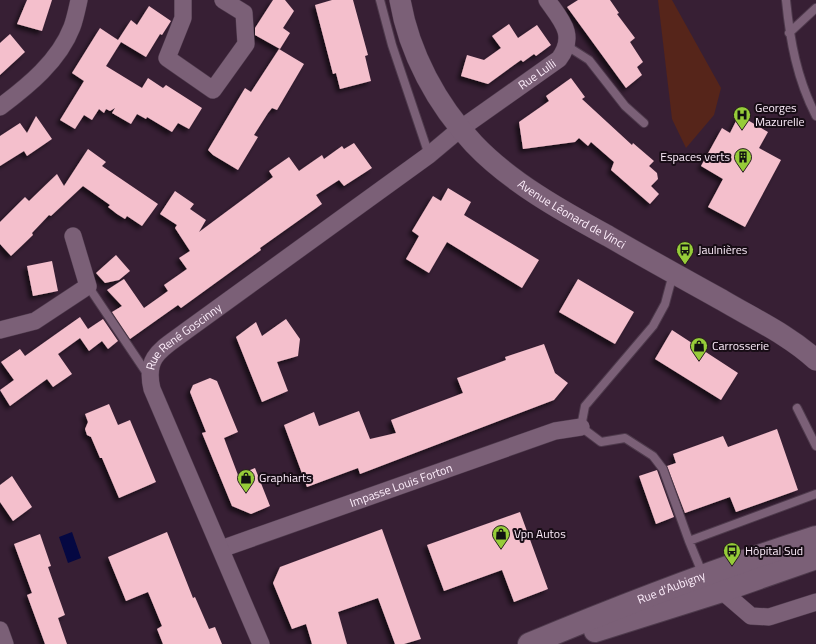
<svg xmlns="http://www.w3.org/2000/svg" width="816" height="644" viewBox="0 0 816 644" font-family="'Titillium Web',sans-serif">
  <defs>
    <filter id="shadow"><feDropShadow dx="-3.5" dy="3.5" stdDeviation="2" flood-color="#0009"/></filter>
  </defs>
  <rect width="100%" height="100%" fill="#371f34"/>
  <!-- green -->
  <path fill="#56251a" d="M 658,0 L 672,0 L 721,88 L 714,115 L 686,148 L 672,119 Z"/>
  <!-- water -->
  <path fill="#050842" d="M 72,532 L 81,558 L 68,563 L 59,537 Z"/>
  <!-- building -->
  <path fill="#f4bfcc" filter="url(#shadow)" d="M 27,0 L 52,0 L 42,31 L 17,24 Z
    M 273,0 L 285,0 L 294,11 L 283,28 L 290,33 L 280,49 L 255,35 L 255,28 Z
    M 332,0 L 353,0 L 368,55 L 365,56 L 371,81 L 340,89 L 336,73 L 333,74 L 315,5 Z
    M 578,0 L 610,0 L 619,13 L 617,14 L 635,38 L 630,42 L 643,62 L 637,67 L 642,75 L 626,88 L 567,7 Z
    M 149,6 L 171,21 L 162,35 L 160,34 L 146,57 L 121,42 L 106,66 L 142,88 L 148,78 L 163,88 L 166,85 L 202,108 L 189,129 L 178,123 L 172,132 L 147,117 L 146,119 L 137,114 L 131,124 L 112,113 L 115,108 L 110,111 L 106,109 L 104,113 L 99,109 L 92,120 L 84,115 L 75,129 L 60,120 L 84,81 L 72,73 L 100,28 L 118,40 L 131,20 L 137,25 Z
    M 509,24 L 518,38 L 537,25 L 551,45 L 536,56 L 534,54 L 523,62 L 521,60 L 488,84 L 461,76 L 467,55 L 484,60 L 501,48 L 492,36 Z
    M 10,34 L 25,52 L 0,75 L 0,43 Z
    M 279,49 L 304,64 L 277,110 L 272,108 L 268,113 L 254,135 L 258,137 L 238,170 L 213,155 L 208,150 L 245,88 L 251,92 Z
    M 571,78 L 585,97 L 582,99 L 632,145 L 633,143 L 654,161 L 649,166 L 657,173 L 658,179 L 651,186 L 659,194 L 650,204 L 611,170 L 614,162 L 591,142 L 588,146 L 579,138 L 575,142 L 523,149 L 519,122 L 549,101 L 546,96 Z
    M 739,115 L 768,132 L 759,148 L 781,160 L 745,227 L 708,207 L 723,179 L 701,166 L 722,128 L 730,133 Z
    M 36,116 L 52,139 L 27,156 L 24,151 L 0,166 L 0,136 L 20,123 L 27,133 Z
    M 354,143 L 372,168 L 344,186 L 339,180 L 316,195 L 322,204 L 260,248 L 261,250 L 181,308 L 178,305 L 130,339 L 112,312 L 122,306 L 107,290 L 124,279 L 144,308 L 168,291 L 164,285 L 187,269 L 179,258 L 190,251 L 175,228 L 177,225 L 160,214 L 175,191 L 194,204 L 190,209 L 206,220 L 199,232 L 273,177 L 269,171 L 289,157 L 299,171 L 322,155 L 324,159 L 342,146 L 344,149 Z
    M 88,149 L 106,162 L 102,166 L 158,204 L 142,226 L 127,216 L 125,219 L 117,214 L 108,207 L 110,205 L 83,186 L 51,216 L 49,215 L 32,233 L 33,235 L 11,256 L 0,244 L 0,222 L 25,197 L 29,201 L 57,174 L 64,186 Z
    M 448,188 L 471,202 L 464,215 L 539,260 L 522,288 L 447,242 L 429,273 L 406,259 L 419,236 L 412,231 L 433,196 L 441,201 Z
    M 116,255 L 130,271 L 119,280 L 105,283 L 96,273 Z
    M 52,261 L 58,291 L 33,296 L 27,266 Z
    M 578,279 L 634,312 L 615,344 L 559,312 Z
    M 80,317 L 88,329 L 103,319 L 118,341 L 108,349 L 102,341 L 89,351 L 80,338 L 58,354 L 72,374 L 53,387 L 47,379 L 10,406 L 0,390 L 14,380 L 1,362 L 20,349 L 25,356 Z
    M 286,319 L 300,339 L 298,356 L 277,362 L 288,391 L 262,402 L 236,337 L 256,322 L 262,336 Z
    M 672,330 L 738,373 L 721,400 L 655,359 Z
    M 544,344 L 555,373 L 568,383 L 554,400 L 360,474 L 358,468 L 307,487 L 284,425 L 314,412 L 319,426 L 359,411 L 370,439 L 396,433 L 391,420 L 463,393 L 457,378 L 506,360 L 505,357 Z
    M 210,378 L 217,381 L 238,432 L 224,438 L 238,475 L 255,468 L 270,506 L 251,514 L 232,506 L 202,433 L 206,432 L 190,392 L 193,385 Z
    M 109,404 L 118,425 L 130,420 L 156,482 L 119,498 L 102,458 L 100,458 L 91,437 L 87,435 L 85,429 L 88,422 L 85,414 Z
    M 777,429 L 798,490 L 736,512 L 730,497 L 685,513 L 667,466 L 676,463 L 673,454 L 723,436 L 728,447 Z
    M 657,470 L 674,517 L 656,524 L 639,476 Z
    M 12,476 L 32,507 L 13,521 L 0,502 L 0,485 Z
    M 520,512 L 548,589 L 514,602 L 502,570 L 444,591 L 427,545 Z
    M 382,529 L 421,639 L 404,644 L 395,644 L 378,598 L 338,612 L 347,644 L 312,644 L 306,624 L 292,629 L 273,583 L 280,567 Z
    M 167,532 L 193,598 L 195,597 L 209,629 L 215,627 L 222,644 L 163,644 L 157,629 L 162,626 L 148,592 L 126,601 L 108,557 Z
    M 40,534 L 51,566 L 48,567 L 65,615 L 58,618 L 67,644 L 45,644 L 27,595 L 32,593 L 14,544 Z"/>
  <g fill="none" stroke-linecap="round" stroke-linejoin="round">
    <!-- service casing -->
    <g stroke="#4e3a4c" stroke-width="10">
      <path id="service" d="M 380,0 L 392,45 L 429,155
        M 786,0 C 790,41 797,79 816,116
        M 789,33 L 816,8
        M 567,46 L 589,60 L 625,106 L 644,123
        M 673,274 L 665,304 L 653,326 L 585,406 L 581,427 L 601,442 L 625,438 L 653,456 L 663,469 L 689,541 L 703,575
        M 88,286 L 148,375
        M 797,408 L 816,446
        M 689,541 L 816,494"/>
    </g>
    <!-- minor casing -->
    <g stroke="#4e3a4c" stroke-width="18">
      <g id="minor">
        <path d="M 183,0 L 183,18 L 167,58 L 213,90 L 246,44 L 244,13 L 223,0"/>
        <path d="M 0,107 C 28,86 59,61 72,27 C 75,19 77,9 79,0"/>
        <path d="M 0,330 L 35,321 L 88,286 L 73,236"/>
        <path id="s1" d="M 221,549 L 555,431 L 581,427"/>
        <path d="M 722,591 L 751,616 L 769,617 L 816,602"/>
        <path d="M 0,630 L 5,644"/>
        <path id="s2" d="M 261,644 L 152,389 C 144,356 162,349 186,331 L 429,155 L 460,129 L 559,59 C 577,35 561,20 547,0"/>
      </g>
    </g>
    <!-- tertiary casing -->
    <g stroke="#4e3a4c" stroke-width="22">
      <g id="tertiary">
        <path id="s3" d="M 400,0 C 409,53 437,105 474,144 C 510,182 562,211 608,236 C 646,258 684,279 722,300 C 754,319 789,335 816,360"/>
      </g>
    </g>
    <!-- secondary casing -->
    <g stroke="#4e3a4c" stroke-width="24">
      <g id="secondary">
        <path d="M 595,631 L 722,591 L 816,558"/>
        <path id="s4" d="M 529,644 C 623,605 719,568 816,537"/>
      </g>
    </g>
    <!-- service -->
    <use href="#service" stroke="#7b6077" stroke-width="8"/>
    <!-- minor -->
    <use href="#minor" stroke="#7b6077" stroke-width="17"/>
    <!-- tertiary -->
    <use href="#tertiary" stroke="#7b6077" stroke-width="21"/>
    <!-- secondary -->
    <use href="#secondary" stroke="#7b6077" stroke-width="22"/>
  </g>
  <!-- icons -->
  <defs>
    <g id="hospital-pin" transform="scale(0.9)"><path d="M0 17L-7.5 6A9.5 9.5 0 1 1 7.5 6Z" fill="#96cc39" stroke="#180d16"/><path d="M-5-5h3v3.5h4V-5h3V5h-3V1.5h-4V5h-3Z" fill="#111"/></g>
    <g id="building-pin" transform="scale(0.9)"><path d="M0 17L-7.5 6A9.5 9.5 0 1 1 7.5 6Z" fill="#96cc39" stroke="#180d16"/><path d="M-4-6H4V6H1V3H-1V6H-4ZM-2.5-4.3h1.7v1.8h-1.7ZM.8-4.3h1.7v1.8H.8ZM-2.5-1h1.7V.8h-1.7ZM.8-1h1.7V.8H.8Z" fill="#111"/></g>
    <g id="bus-pin" transform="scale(0.9)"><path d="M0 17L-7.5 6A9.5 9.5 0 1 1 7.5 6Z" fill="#96cc39" stroke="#180d16"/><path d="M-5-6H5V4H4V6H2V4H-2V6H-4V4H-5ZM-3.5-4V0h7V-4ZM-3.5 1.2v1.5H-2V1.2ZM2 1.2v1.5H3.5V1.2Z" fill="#111"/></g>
    <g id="shop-pin" transform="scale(0.9)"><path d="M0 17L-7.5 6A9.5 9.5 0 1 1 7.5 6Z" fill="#96cc39" stroke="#180d16"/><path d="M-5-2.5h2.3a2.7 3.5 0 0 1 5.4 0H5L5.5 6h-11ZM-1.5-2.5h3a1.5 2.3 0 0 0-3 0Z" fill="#111"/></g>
  </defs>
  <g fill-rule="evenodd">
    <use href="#hospital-pin" x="742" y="115"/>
    <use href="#building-pin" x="743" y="157"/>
    <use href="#bus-pin" x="685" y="250"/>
    <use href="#shop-pin" x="699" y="346"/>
    <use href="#shop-pin" x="246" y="478"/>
    <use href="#shop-pin" x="501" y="534"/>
    <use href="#bus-pin" x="732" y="551"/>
  </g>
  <g text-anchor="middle" stroke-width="4" stroke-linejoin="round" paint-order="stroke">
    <!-- street labels -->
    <g font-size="12" fill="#fdedfb" stroke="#180d16">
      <text dy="4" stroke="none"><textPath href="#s2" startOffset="786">Rue Lulli</textPath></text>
      <text dy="4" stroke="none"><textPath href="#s3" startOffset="285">Avenue Léonard de Vinci</textPath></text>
      <text dy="4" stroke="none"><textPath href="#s2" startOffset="345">Rue René Goscinny</textPath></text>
      <text dy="4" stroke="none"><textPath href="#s1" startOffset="191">Impasse Louis Forton</textPath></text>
      <text dy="4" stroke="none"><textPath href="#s4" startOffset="153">Rue d'Aubigny</textPath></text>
    </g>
    <!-- poi labels -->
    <g font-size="12" fill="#fdedfb" stroke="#180d16" text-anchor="start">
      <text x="755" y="112">Georges<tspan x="755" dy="14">Mazurelle</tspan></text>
      <text x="730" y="161" text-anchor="end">Espaces verts</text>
      <text x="698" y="254">Jaulnières</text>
      <text x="712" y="350">Carrosserie</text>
      <text x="259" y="482">Graphiarts</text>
      <text x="514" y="538">Vpn Autos</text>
      <text x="745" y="555">Hôpital Sud</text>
    </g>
  </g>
</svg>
